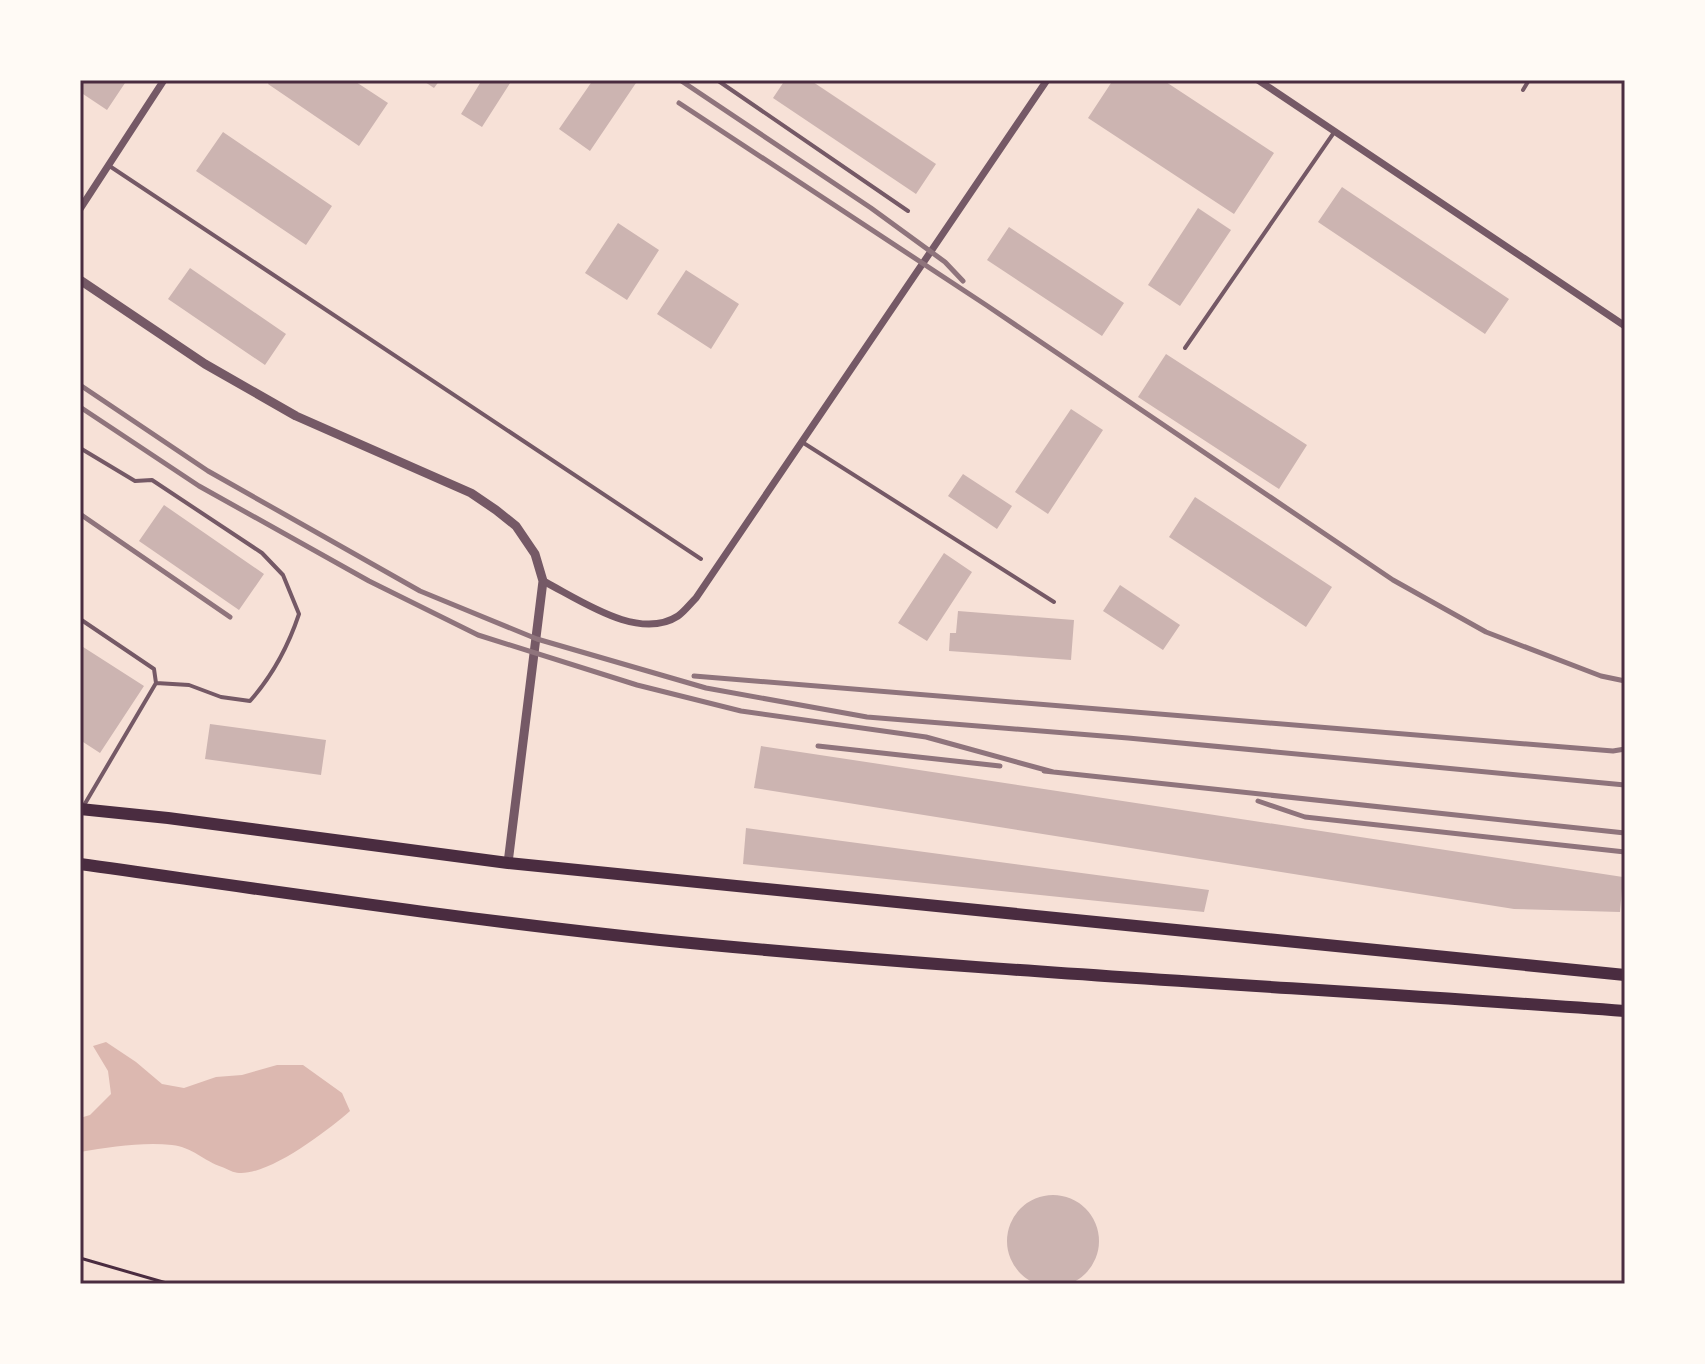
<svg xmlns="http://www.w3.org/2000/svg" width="1705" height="1364" viewBox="0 0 1705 1364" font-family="Cabin,sans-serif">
  <rect width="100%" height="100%" fill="#f7e1d7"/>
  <!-- water -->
  <path fill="#dcb8b0" d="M 106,1042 L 136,1062 L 162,1084 L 184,1088 L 216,1077 L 242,1075 L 277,1065 L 303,1065 L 342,1093 L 350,1111 C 327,1131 270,1175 239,1173 C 234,1173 227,1169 222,1167 C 204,1161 192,1147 172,1145 C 142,1142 110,1147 80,1152 L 80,1118 L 90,1115 L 111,1094 L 108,1071 L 93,1046 Z"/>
  <!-- building -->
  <path fill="#ccb4b1" d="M 80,80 L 127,80 L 107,110 L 80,92 Z
    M 270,80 L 353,80 L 388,103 L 359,146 L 268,84 Z
    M 422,80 L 440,80 L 434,88 Z
    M 482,80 L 512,80 L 482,127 L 461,114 Z
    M 593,80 L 638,80 L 590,151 L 559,129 Z
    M 785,80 L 810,80 L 936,164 L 916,194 L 773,98 Z
    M 1113,80 L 1163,80 L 1274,153 L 1234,214 L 1088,118 Z
    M 223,132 L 332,206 L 306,245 L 196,171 Z
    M 1342,187 L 1509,299 L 1485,334 L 1318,222 Z
    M 1198,208 L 1231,230 L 1180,306 L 1148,285 Z
    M 618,223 L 659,250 L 627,300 L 585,273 Z
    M 1009,227 L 1124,303 L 1102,336 L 987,260 Z
    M 190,268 L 286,334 L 265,365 L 168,299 Z
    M 686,270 L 739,304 L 711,349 L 657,314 Z
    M 1166,354 L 1307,445 L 1279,489 L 1138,397 Z
    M 1071,409 L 1103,430 L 1048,514 L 1015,492 Z
    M 963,474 L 1012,506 L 997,529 L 948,496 Z
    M 1195,497 L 1332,587 L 1306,627 L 1169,537 Z
    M 164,505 L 264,574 L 239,610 L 139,541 Z
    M 944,553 L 972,572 L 927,641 L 898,623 Z
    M 1120,585 L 1180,625 L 1163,650 L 1103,611 Z
    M 958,611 L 1074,620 L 1071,660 L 949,651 L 950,633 L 956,633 Z
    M 80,645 L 144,686 L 100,753 L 80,740 Z
    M 210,724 L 326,740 L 321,775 L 205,759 Z
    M 761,746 L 1623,877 L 1620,912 L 1514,909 L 754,788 Z
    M 746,828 L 1209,890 L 1204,912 L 743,864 Z
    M1007 1241a46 46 0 1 1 92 0a46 46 0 1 1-92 0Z"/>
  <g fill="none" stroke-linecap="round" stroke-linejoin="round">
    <!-- path -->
    <path stroke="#4a2c40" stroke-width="3" d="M 80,1258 L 170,1284"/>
    <!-- service -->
    <path stroke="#755966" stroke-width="4" d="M 717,80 L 908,211
      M 1523,90 L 1529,80
      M 108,165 L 701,559
      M 1185,348 L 1335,131
      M 802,442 L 1054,602
      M 80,448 L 135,481 L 152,480 L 262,553 L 283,575 L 299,614 C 288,647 273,675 250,701 L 221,697 L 189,685 L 156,683
      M 80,619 L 154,669 L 156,683 L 83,807"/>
    <!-- minor -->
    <path stroke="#755966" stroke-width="7" d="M 1258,80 L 1625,326
      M 80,209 L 164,80
      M 543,581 C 579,599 638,642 678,616 C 684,612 690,604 696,598 L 1047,80"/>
    <!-- tertiary -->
    <path stroke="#755966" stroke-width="9" d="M 80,280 L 205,364 L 296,416 L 471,493 L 496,510 L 516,526 L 535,554 L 543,581 L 508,863"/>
    <!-- trunk -->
    <path stroke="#4a2c40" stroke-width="12" d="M 80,809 L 168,818 L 508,863 L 1625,975
      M 80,864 C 273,891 466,920 660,940 C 981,972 1303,987 1625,1011"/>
    <!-- rail -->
    <path stroke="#8f747c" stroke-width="5" d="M 680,80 L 871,208 L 945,262 L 963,281
      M 679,103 L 986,305 L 1393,580 L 1486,632 L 1601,676 L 1625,681
      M 80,385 L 208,471 L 420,591 L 537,639 L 706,688 L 867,717 L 1128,738 L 1625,785
      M 80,407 L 199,486 L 369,581 L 478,635 L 637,685 L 741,711 L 926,737 L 1053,772
      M 80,514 L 230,617
      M 694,676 L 1613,751 L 1625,749
      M 818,746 L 1000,766
      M 1044,771 L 1625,833
      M 1258,801 L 1305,817 L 1625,852"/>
  </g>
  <!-- border -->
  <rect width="1705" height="1364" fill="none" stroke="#fffaf5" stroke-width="164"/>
  <rect x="82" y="82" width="1541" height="1200" fill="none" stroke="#4a2c40" stroke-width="3"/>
</svg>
